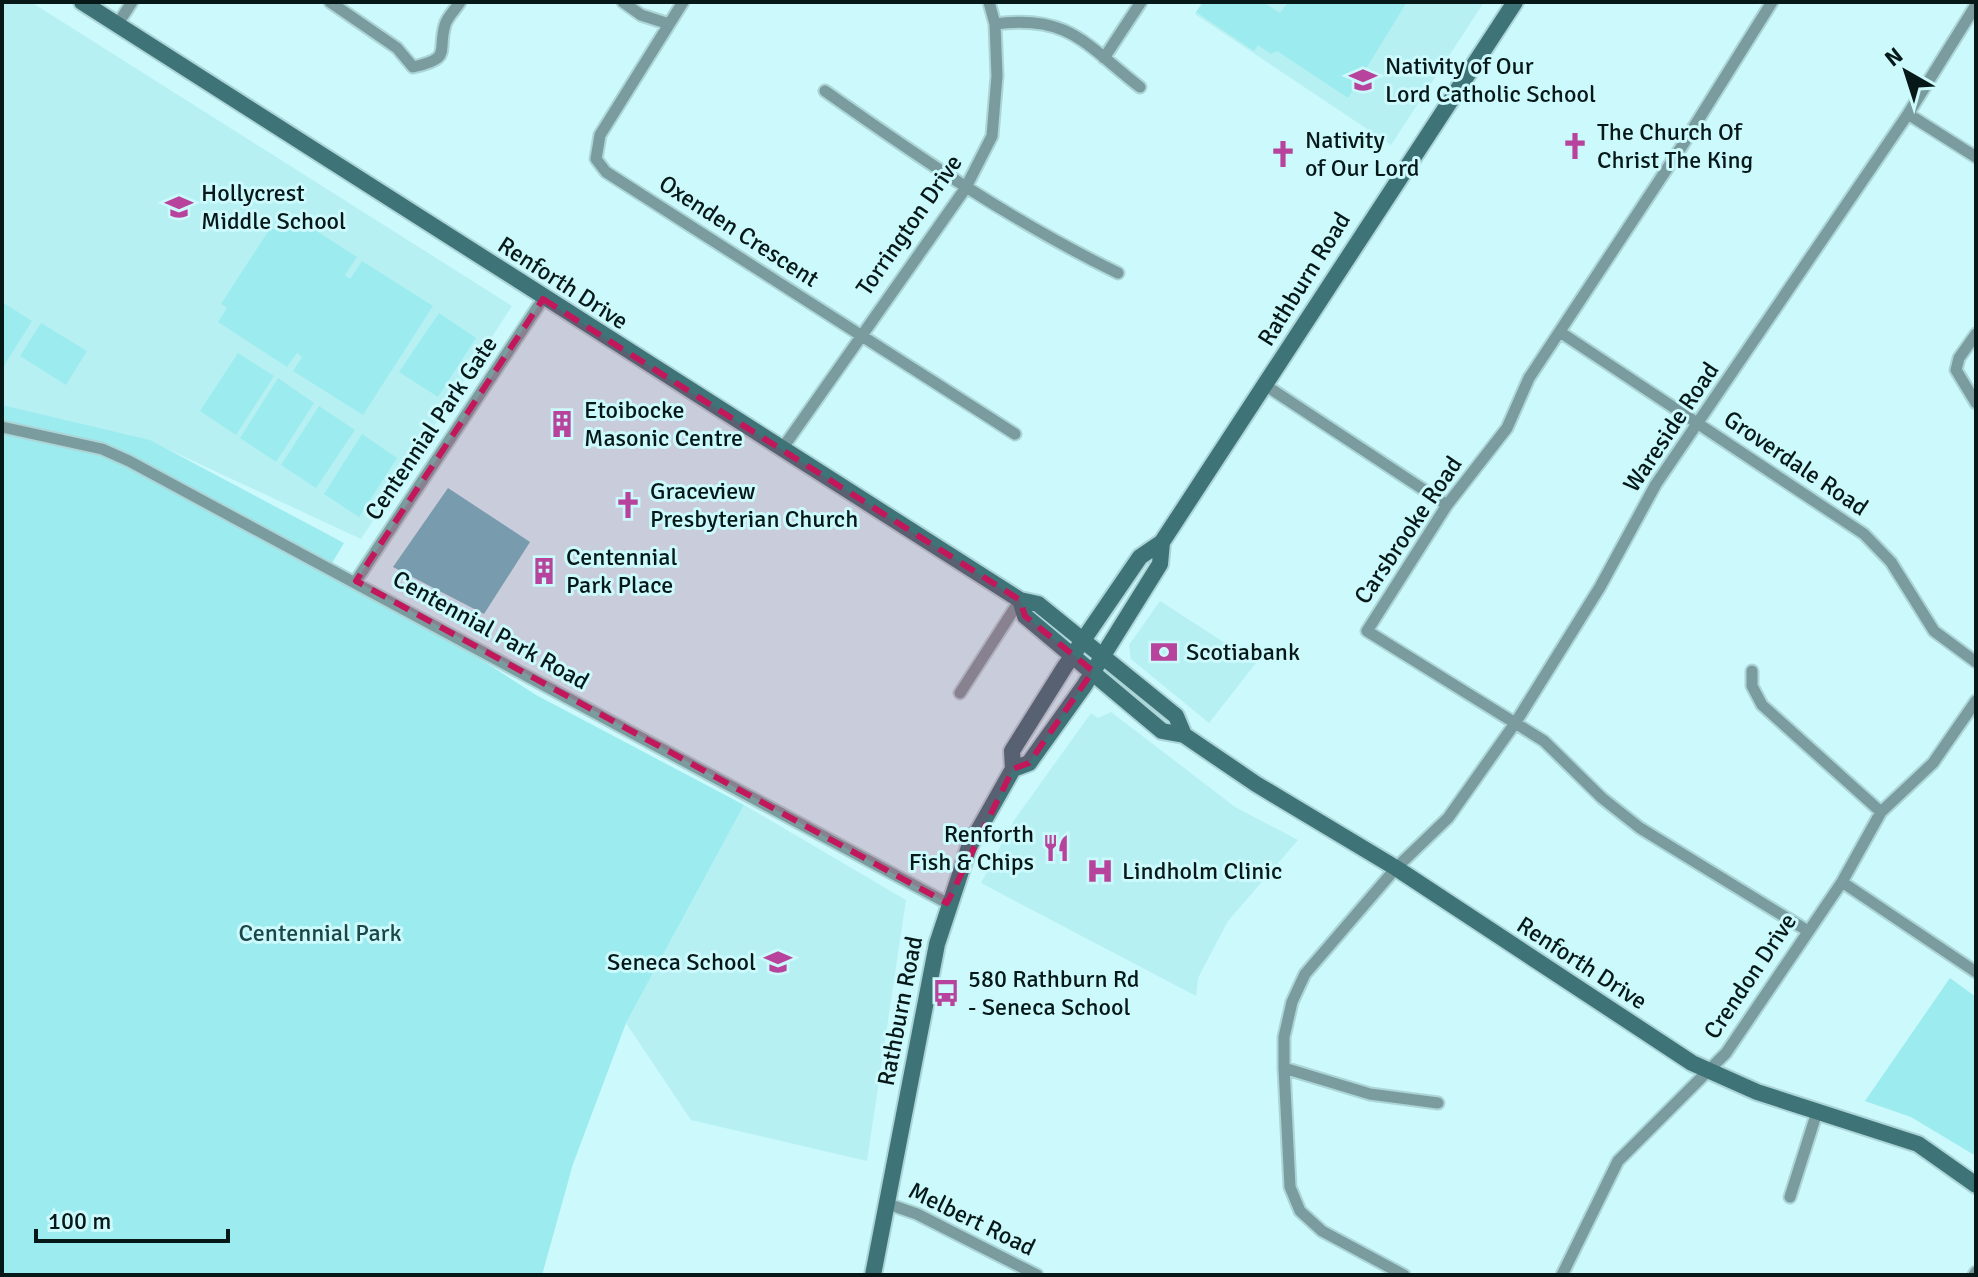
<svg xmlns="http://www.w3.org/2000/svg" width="1978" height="1277" viewBox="0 0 1978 1277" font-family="Signika,sans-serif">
  <rect width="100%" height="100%" fill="#cbf9fc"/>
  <!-- built -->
  <path fill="#b7f0f3" d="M 2,2 L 31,2 L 512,306 L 361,539 L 148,440 L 2,406 Z
    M 1202,2 L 1484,2 L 1391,145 L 1195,14 Z
    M 1160,601 L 1256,663 L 1209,723 L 1131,659 L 1129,645 Z
    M 1111,712 L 1235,807 L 1298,840 L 1228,921 L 1198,978 L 1196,996 L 981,883 L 1015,819 L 1091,713 L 1098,718 Z
    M 744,805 L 906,900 L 867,1161 L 691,1120 L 626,1023 Z"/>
  <!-- green -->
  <path fill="#9cebef" d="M 1204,2 L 1263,2 L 1280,13 L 1288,2 L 1407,2 L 1348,98 L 1277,51 L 1271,54 L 1258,45 L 1254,51 L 1196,12 Z
    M 287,212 L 357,257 L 345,275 L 350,279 L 362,261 L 433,306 L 363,415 L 293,371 L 302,357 L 297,353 L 287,367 L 218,322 L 227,308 L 221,304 L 271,227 L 276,230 Z
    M 2,302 L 32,321 L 2,369 Z
    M 439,313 L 476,338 L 438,397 L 399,372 Z
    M 41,323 L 87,351 L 66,385 L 20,356 Z
    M 238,353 L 274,376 L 236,435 L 200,411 Z
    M 278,378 L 314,403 L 276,462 L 240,438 Z
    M 2,405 L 150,440 L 344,543 L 332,563 L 536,695 L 744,805 L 626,1023 L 573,1164 L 542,1275 L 2,1275 Z
    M 319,406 L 355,430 L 316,488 L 281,465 Z
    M 362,434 L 397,458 L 359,517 L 324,494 Z
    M 1950,978 L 1976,997 L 1976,1156 L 1911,1117 L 1865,1101 Z"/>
  <!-- forest -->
  <path fill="#66bcc2" d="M 448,488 L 530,542 L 484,614 L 393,567 Z"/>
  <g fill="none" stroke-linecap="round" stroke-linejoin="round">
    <!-- street casing -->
    <g stroke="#acd5d8" stroke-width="15">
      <path id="street" d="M 330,2 L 397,48 L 413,67 C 453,58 437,52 445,25 C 447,17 456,9 460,2
        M 623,2 L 641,15 L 669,24
        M 683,2 L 600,135 L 596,159 L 606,172 L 1015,434
        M 1772,2 L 1682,146 L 1529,378 L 1507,428 L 1447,505 L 1367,631 L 1544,741 L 1602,798 L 1640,828 L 1808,931
        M 995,24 C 1069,14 1086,45 1140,87
        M 117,25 L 132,2
        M 1104,58 L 1141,2
        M 825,91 C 920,158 1013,222 1118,273
        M 1908,114 L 1976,157
        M 1560,332 L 1864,534 L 1891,562 L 1934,631 L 1976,662
        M 1976,334 L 1959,358 L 1956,370 L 1976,403
        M 1265,385 L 1447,505
        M 2,427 L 102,449 L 129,461 L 947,903
        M 782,449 L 965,189 L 992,136 L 997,76 L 995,24 L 989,2
        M 356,581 L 543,299
        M 1752,671 L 1752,686 L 1762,705 L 1881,812
        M 960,693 L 1020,600
        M 1842,882 L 1976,972
        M 1284,1068 L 1370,1094 L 1438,1103
        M 1790,1197 L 1817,1112
        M 888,1204 L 917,1214 L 1037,1275
        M 1404,1275 L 1322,1231 L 1300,1211 L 1290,1187 L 1284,1068 L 1284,1037 L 1292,1002 L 1305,974 L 1396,868 L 1448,818 L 1516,722 L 1600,587 L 1656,484 L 1908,114 L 1976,5
        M 1562,1275 L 1618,1161 L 1726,1053 L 1842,882 L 1881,812 L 1933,763 L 1976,701
        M 1974,1275 L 1976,1272"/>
    </g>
    <!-- secondary casing -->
    <g stroke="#acd5d8" stroke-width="20">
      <path id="secondary" d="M 82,2 L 1020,600 L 1038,604 L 1176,716 L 1184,735
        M 1020,600 L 1025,616 L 1162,731 L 1184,735 L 1256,784 L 1396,868 L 1692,1063 L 1757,1092 L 1918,1144 L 1976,1185
        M 1013,769 L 1012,751 L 1064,668 L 1140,557 L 1162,542 L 1515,2
        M 873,1275 L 937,944 L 969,847 L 1013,769 L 1029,763 L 1084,686 L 1160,564 L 1162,542"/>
    </g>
    <!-- street -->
    <use href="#street" stroke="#7a9c9e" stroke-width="11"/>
    <!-- secondary -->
    <use href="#secondary" stroke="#3e7377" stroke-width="16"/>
  </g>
  <!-- marked area -->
  <path fill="#c2185b" fill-opacity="0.2" stroke="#c2185b" stroke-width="6" stroke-dasharray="16 10" stroke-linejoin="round" d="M 543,299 L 1020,600 L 1025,616 L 1093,671 L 1029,763 L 1013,769 L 947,903 L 356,581 Z"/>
  <!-- icons -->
  <defs>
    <g id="school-bare" transform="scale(2.16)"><path d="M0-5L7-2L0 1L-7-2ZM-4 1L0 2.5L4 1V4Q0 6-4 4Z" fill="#b7439c" stroke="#cbf9fc" stroke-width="2.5" paint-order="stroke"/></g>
    <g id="church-bare" transform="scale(2.16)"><path d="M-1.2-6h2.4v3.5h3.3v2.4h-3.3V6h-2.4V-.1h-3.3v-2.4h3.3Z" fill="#b7439c" stroke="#cbf9fc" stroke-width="2.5" paint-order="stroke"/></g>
    <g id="building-bare" transform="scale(2.16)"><path d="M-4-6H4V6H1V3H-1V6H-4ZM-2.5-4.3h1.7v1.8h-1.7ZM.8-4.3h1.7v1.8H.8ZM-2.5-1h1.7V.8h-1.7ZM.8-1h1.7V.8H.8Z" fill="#b7439c" stroke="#cbf9fc" stroke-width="2.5" paint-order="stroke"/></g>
    <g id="bank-bare" transform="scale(2.16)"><path d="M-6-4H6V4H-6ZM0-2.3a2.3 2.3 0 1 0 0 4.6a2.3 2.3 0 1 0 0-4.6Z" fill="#b7439c" stroke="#cbf9fc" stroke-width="2.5" paint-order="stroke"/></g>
    <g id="restaurant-bare" transform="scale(2.16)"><path d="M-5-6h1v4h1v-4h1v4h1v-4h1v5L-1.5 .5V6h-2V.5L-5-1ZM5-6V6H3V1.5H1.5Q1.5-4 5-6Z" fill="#b7439c" stroke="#cbf9fc" stroke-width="2.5" paint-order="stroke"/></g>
    <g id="hospital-bare" transform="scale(2.16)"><path d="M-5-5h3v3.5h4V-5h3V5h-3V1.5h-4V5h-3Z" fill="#b7439c" stroke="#cbf9fc" stroke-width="2.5" paint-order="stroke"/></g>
    <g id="bus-bare" transform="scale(2.16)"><path d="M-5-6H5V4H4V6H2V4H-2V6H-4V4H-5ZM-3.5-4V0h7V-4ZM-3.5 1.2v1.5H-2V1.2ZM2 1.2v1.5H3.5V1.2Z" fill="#b7439c" stroke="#cbf9fc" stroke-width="2.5" paint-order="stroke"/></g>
  </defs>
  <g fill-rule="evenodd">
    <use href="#school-bare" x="1363" y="80"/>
    <use href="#church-bare" x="1575" y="146"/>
    <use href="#church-bare" x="1283" y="154"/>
    <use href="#school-bare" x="179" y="207"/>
    <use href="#building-bare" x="562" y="424"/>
    <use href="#church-bare" x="628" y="505"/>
    <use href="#building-bare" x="544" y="571"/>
    <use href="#bank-bare" x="1164" y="652"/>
    <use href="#restaurant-bare" x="1056" y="848"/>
    <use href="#hospital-bare" x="1100" y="871"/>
    <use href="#school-bare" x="778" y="962"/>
    <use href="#bus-bare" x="946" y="993"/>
  </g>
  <g text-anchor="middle" stroke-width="6" stroke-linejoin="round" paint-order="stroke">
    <!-- poi labels -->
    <g font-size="24" fill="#071819" stroke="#cbf9fc" text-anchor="start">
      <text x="1385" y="74">Nativity of Our<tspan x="1385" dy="28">Lord Catholic School</tspan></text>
      <text x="1597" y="140">The Church Of<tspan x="1597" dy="28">Christ The King</tspan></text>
      <text x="1305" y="148">Nativity<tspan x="1305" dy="28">of Our Lord</tspan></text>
      <text x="201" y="201">Hollycrest<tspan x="201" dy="28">Middle School</tspan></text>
      <text x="584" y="418">Etoibocke<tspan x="584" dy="28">Masonic Centre</tspan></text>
      <text x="650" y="499">Graceview<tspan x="650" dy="28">Presbyterian Church</tspan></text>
      <text x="566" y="565">Centennial<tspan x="566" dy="28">Park Place</tspan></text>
      <text x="1186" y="660">Scotiabank</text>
      <text x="1034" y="842" text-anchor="end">Renforth<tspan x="1034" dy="28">Fish &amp; Chips</tspan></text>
      <text x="1122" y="879">Lindholm Clinic</text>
      <text x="756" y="970" text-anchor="end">Seneca School</text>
      <text x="968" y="987">580 Rathburn Rd<tspan x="968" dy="28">- Seneca School</tspan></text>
    </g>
    <!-- street labels -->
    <g font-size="24" fill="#071819" stroke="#cbf9fc">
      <text transform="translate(909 225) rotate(-55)" y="8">Torrington Drive</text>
      <text transform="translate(739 231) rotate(33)" y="8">Oxenden Crescent</text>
      <text transform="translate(1304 279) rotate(-58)" y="8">Rathburn Road</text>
      <text transform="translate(563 283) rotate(33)" y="8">Renforth Drive</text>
      <text transform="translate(1671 427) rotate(-56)" y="8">Wareside Road</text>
      <text transform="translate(431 428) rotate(-56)" y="8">Centennial Park Gate</text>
      <text transform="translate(1796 463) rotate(34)" y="8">Groverdale Road</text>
      <text transform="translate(1408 530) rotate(-56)" y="8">Carsbrooke Road</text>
      <text transform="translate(491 630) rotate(29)" y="8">Centennial Park Road</text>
      <text transform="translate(1582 963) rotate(33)" y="8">Renforth Drive</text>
      <text transform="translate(1750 976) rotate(-56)" y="8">Crendon Drive</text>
      <text transform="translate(900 1011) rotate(-79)" y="8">Rathburn Road</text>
      <text transform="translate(972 1219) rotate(26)" y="8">Melbert Road</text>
    </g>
    <!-- park labels -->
    <g font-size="24" fill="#1c4547" stroke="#cbf9fc">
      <text x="320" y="941">Centennial Park</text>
    </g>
  </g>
  <!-- border -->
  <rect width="1978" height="1277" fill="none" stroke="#071819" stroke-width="8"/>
  <!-- north arrow -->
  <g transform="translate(1906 72) rotate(321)" stroke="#cbf9fc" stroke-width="6" paint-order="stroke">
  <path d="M0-6L14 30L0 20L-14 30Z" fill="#071819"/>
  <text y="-12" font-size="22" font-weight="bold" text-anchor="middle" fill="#071819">N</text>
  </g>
  <!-- scale -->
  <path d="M36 1229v12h192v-12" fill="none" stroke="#071819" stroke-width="4"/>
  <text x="48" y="1229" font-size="24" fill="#071819" stroke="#cbf9fc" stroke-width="6" paint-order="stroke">100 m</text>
</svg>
